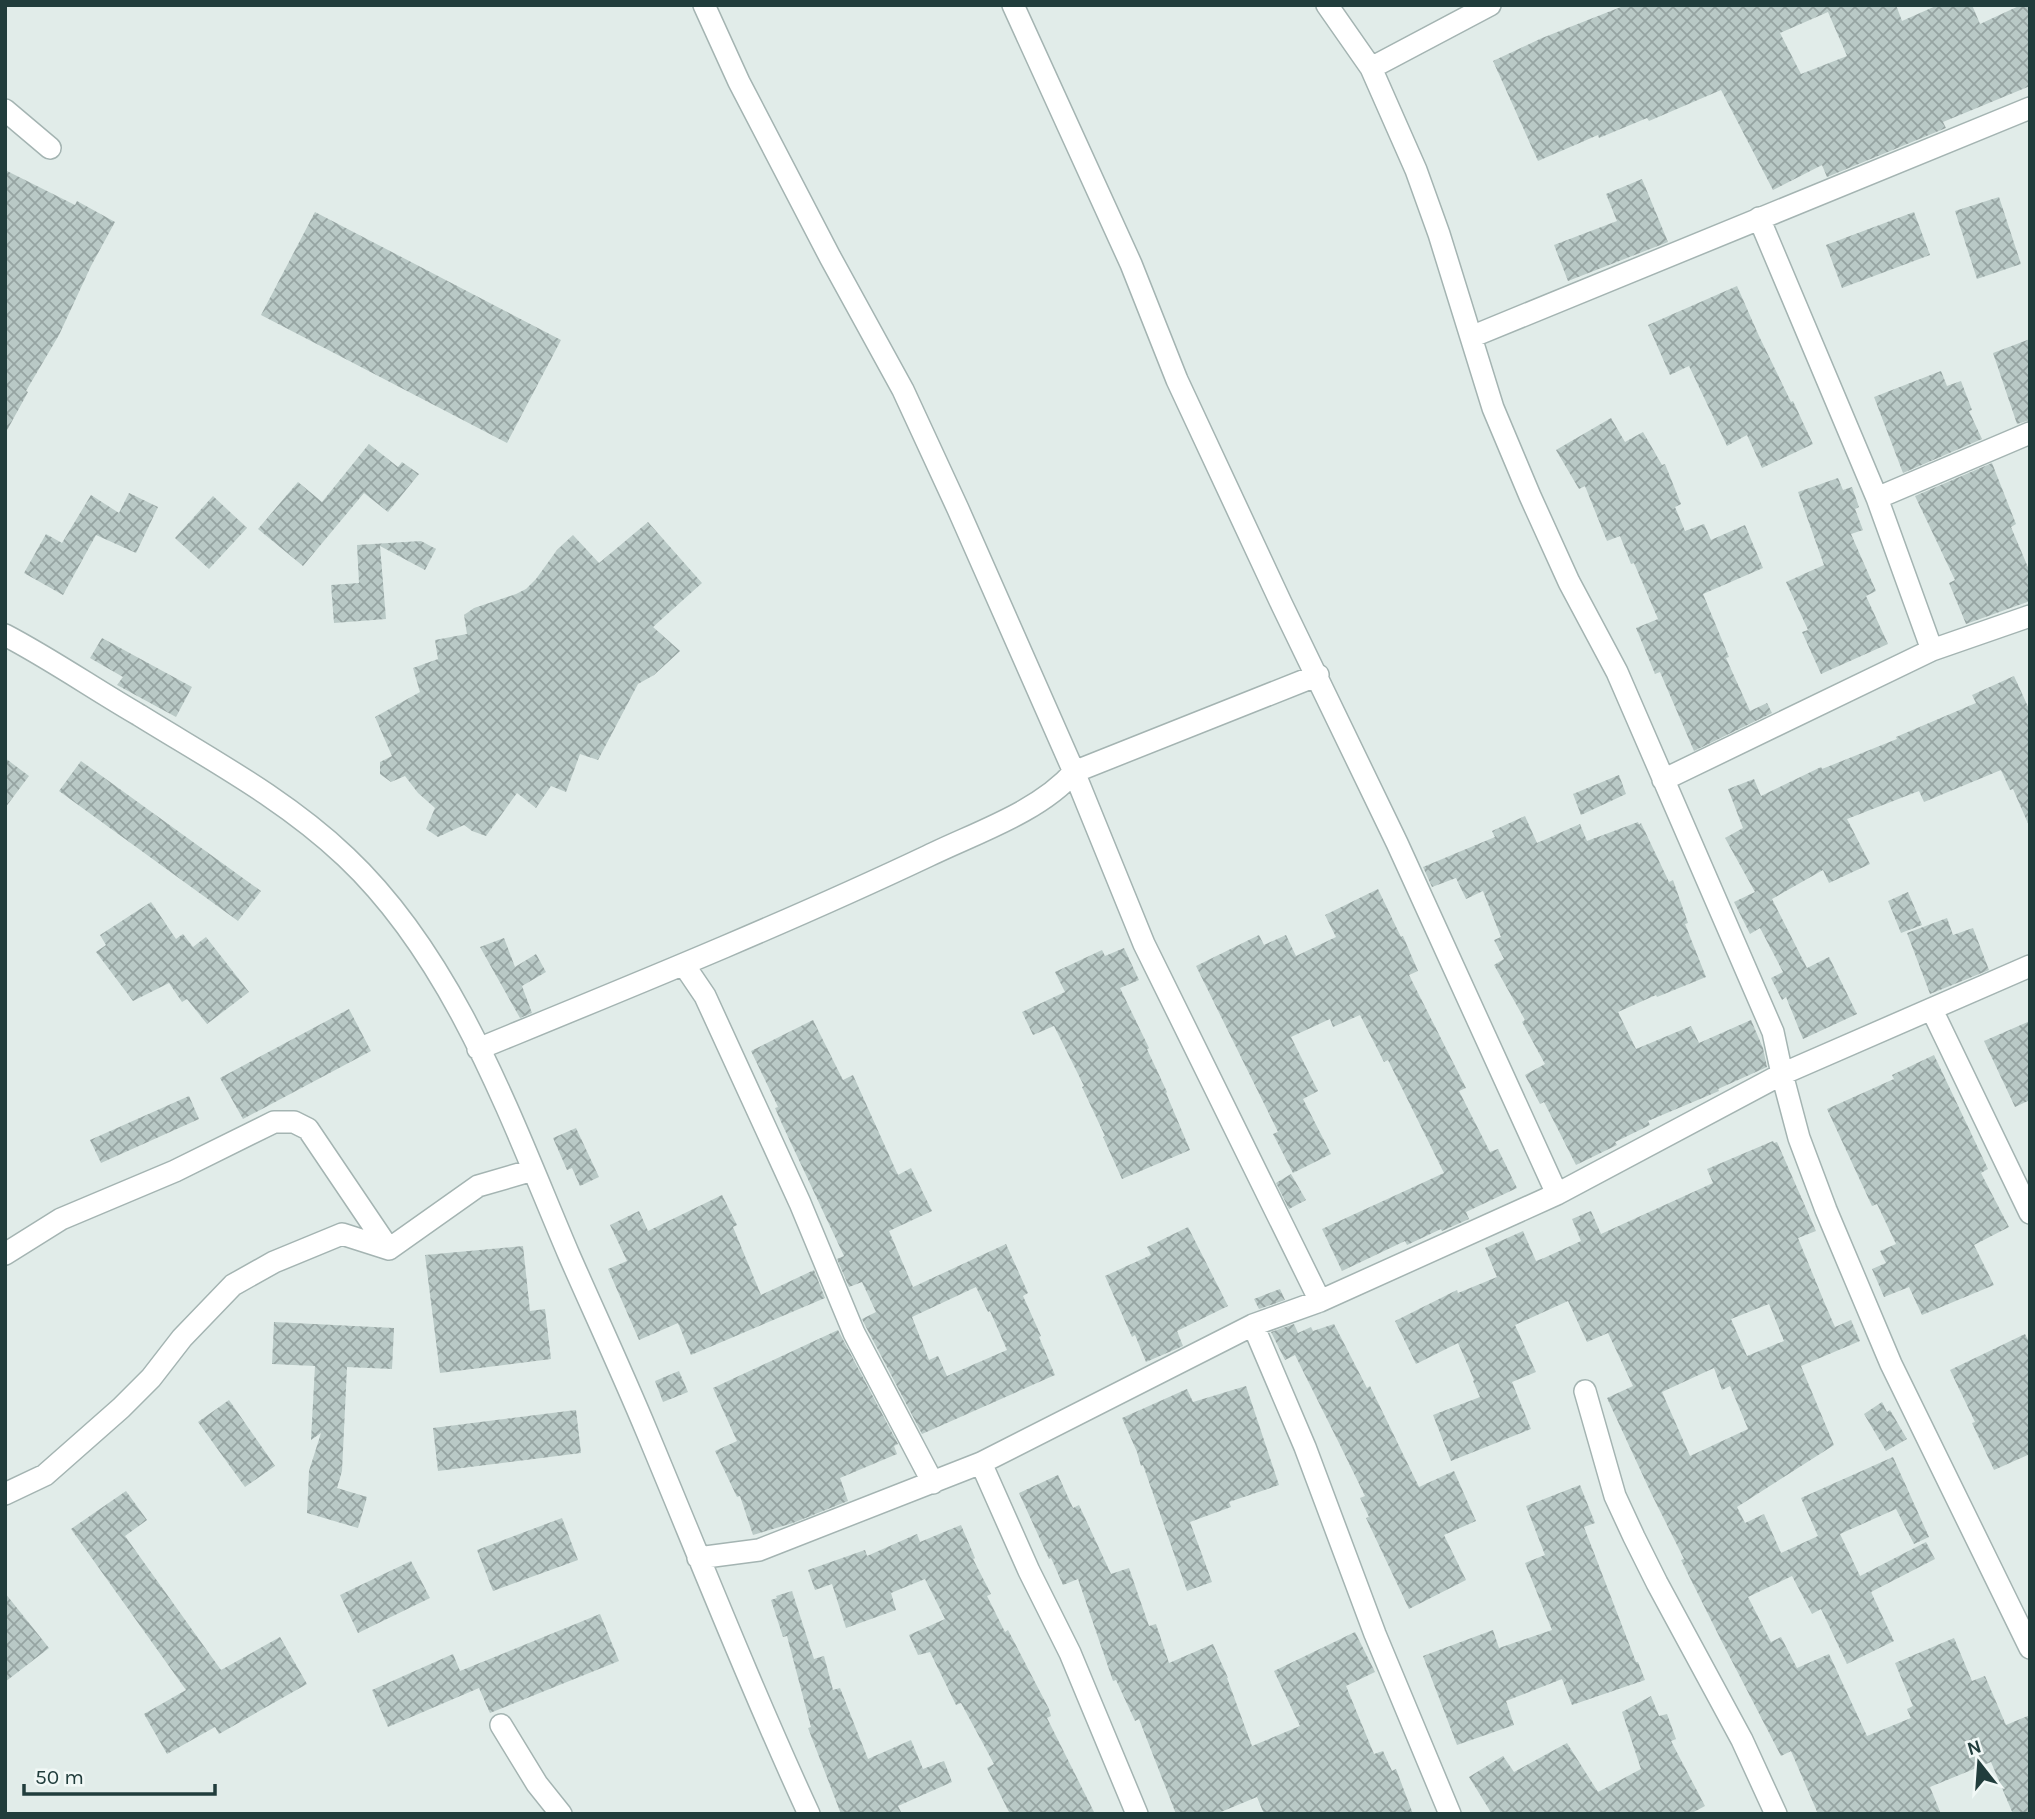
<svg xmlns="http://www.w3.org/2000/svg" width="2035" height="1819" viewBox="0 0 2035 1819" font-family="Karla,sans-serif">
  <defs>
    <pattern id="building-cross-hatch" width="8" height="8" patternUnits="userSpaceOnUse" patternTransform="scale(1.75)"><rect width="8" height="8" fill="#b9c9c6"/><path d="M0 0l8 8M0 8l8-8" fill="none" stroke="#96a4a2"/></pattern>
  </defs>
  <rect width="100%" height="100%" fill="#e1ece9"/>
  <!-- building -->
  <path fill="url(#building-cross-hatch)" fill-rule="evenodd" d="M 1626,5 L 1896,5 L 1902,21 L 1938,5 L 1972,5 L 1980,24 L 2021,5 L 2030,5 L 2030,86 L 1943,122 L 1946,128 L 1827,177 L 1822,165 L 1773,190 L 1721,90 L 1649,121 L 1647,118 L 1599,138 L 1598,135 L 1538,161 L 1493,61 L 1542,38 ZM 1828,12 L 1847,56 L 1801,74 L 1780,33 Z
    M 5,170 L 75,205 L 77,201 L 115,222 L 91,266 L 59,335 L 26,391 L 28,392 L 5,434 Z
    M 1642,179 L 1668,242 L 1568,281 L 1554,245 L 1617,221 L 1606,194 Z
    M 1999,197 L 2021,264 L 1977,279 L 1955,211 Z
    M 315,212 L 561,340 L 507,443 L 261,315 Z
    M 1914,212 L 1930,255 L 1842,288 L 1826,245 Z
    M 1737,286 L 1759,336 L 1791,402 L 1793,401 L 1813,444 L 1762,468 L 1747,435 L 1727,446 L 1689,366 L 1670,375 L 1648,325 Z
    M 2030,339 L 2030,420 L 2017,424 L 1993,353 Z
    M 1941,371 L 1947,386 L 1961,381 L 1972,410 L 1969,411 L 1982,439 L 1903,473 L 1874,397 Z
    M 1611,418 L 1625,442 L 1643,432 L 1662,465 L 1665,464 L 1681,504 L 1675,507 L 1685,531 L 1704,524 L 1711,540 L 1745,525 L 1763,568 L 1703,594 L 1729,657 L 1726,658 L 1750,711 L 1767,703 L 1772,713 L 1694,751 L 1660,672 L 1655,674 L 1636,628 L 1658,619 L 1634,563 L 1631,564 L 1620,536 L 1607,541 L 1585,486 L 1579,489 L 1556,450 Z
    M 369,444 L 398,467 L 402,462 L 419,474 L 388,512 L 364,493 L 303,566 L 258,529 L 298,482 L 322,502 Z
    M 1992,463 L 2016,524 L 2011,527 L 2030,572 L 2030,601 L 1966,624 L 1949,583 L 1955,580 L 1915,496 Z
    M 1838,478 L 1843,490 L 1852,487 L 1859,507 L 1855,509 L 1863,530 L 1851,534 L 1876,591 L 1866,596 L 1888,644 L 1821,674 L 1802,632 L 1808,630 L 1786,582 L 1824,565 L 1798,492 Z
    M 129,493 L 158,507 L 136,553 L 96,535 L 63,595 L 24,573 L 46,534 L 62,543 L 91,495 L 119,513 Z
    M 213,496 L 247,528 L 209,569 L 175,538 Z
    M 648,522 L 702,583 L 653,627 L 680,651 L 654,675 L 638,684 L 598,760 L 580,754 L 566,792 L 551,786 L 536,808 L 517,793 L 486,836 L 472,831 L 464,825 L 438,837 L 426,829 L 435,808 L 418,793 L 405,776 L 391,782 L 380,774 L 380,762 L 392,756 L 375,717 L 420,692 L 413,668 L 438,659 L 435,640 L 467,634 L 464,615 L 474,608 L 516,594 L 526,589 L 536,579 L 557,550 L 573,535 L 599,563 Z
    M 421,541 L 436,549 L 425,570 L 380,546 L 386,619 L 334,623 L 331,585 L 359,583 L 357,545 Z
    M 102,638 L 192,687 L 176,717 L 117,685 L 123,677 L 90,658 Z
    M 2014,676 L 2030,711 L 2030,828 L 2013,789 L 2010,790 L 2001,770 L 1924,802 L 1919,791 L 1847,819 L 1870,864 L 1829,883 L 1823,870 L 1772,899 L 1807,968 L 1829,957 L 1857,1014 L 1803,1039 L 1786,997 L 1782,1000 L 1771,978 L 1783,972 L 1760,928 L 1750,934 L 1734,902 L 1755,892 L 1725,838 L 1743,828 L 1728,789 L 1754,779 L 1761,796 L 1821,767 L 1822,769 L 1897,739 L 1896,737 L 1976,703 L 1972,695 Z
    M 5,758 L 29,776 L 5,808 Z
    M 81,761 L 261,891 L 238,921 L 59,791 Z
    M 1619,775 L 1626,794 L 1581,815 L 1573,794 Z
    M 1525,816 L 1537,843 L 1580,824 L 1587,841 L 1638,822 L 1639,825 L 1641,823 L 1669,882 L 1673,880 L 1688,923 L 1685,924 L 1706,977 L 1657,997 L 1656,995 L 1618,1012 L 1636,1049 L 1691,1026 L 1699,1043 L 1751,1020 L 1763,1048 L 1767,1067 L 1718,1089 L 1719,1091 L 1648,1121 L 1650,1125 L 1615,1142 L 1617,1145 L 1576,1165 L 1544,1102 L 1540,1104 L 1525,1075 L 1545,1064 L 1522,1022 L 1525,1020 L 1494,965 L 1504,959 L 1494,940 L 1501,937 L 1483,891 L 1466,899 L 1456,878 L 1432,887 L 1423,867 L 1495,837 L 1492,831 Z
    M 1378,889 L 1401,937 L 1403,936 L 1418,971 L 1409,975 L 1466,1088 L 1459,1091 L 1490,1152 L 1498,1149 L 1517,1188 L 1466,1212 L 1469,1219 L 1442,1231 L 1441,1229 L 1407,1245 L 1405,1241 L 1342,1271 L 1322,1229 L 1444,1173 L 1388,1060 L 1384,1062 L 1360,1015 L 1333,1027 L 1330,1019 L 1291,1037 L 1318,1091 L 1303,1099 L 1331,1154 L 1293,1173 L 1273,1134 L 1278,1132 L 1196,966 L 1259,935 L 1264,945 L 1286,935 L 1296,956 L 1336,937 L 1325,915 Z
    M 1908,892 L 1922,925 L 1901,933 L 1888,901 Z
    M 151,902 L 176,939 L 183,934 L 193,947 L 206,937 L 249,992 L 207,1024 L 187,999 L 182,1002 L 169,983 L 133,1001 L 96,952 L 106,945 L 100,935 Z
    M 1947,918 L 1953,935 L 1973,928 L 1989,970 L 1930,994 L 1907,933 Z
    M 504,938 L 515,967 L 536,954 L 546,972 L 522,986 L 532,1013 L 520,1018 L 480,947 Z
    M 1124,948 L 1139,980 L 1120,988 L 1149,1048 L 1147,1049 L 1167,1092 L 1166,1093 L 1190,1150 L 1122,1179 L 1103,1137 L 1105,1136 L 1082,1087 L 1084,1086 L 1054,1026 L 1033,1035 L 1022,1012 L 1065,992 L 1055,972 L 1102,950 L 1105,956 Z
    M 349,1009 L 371,1051 L 243,1119 L 220,1078 Z
    M 813,1020 L 843,1080 L 853,1075 L 898,1175 L 911,1168 L 932,1211 L 889,1231 L 913,1287 L 1006,1244 L 1028,1293 L 1023,1296 L 1041,1336 L 1039,1337 L 1055,1375 L 922,1434 L 866,1327 L 862,1319 L 876,1312 L 862,1282 L 849,1287 L 837,1259 L 844,1256 L 782,1124 L 775,1108 L 778,1107 L 751,1051 ZM 976,1287 L 988,1312 L 990,1311 L 1007,1350 L 947,1376 L 938,1356 L 929,1360 L 912,1317 Z
    M 2030,1021 L 2030,1100 L 2015,1107 L 1984,1041 Z
    M 1934,1055 L 1988,1169 L 1981,1173 L 2009,1227 L 1974,1245 L 1994,1285 L 1922,1315 L 1909,1287 L 1884,1297 L 1872,1269 L 1886,1263 L 1880,1251 L 1896,1244 L 1877,1204 L 1872,1206 L 1827,1109 L 1894,1079 L 1892,1075 Z
    M 189,1096 L 199,1119 L 101,1163 L 90,1140 Z
    M 576,1128 L 599,1177 L 580,1186 L 572,1168 L 567,1170 L 553,1138 Z
    M 1773,1141 L 1774,1143 L 1777,1142 L 1816,1231 L 1798,1238 L 1825,1304 L 1835,1327 L 1851,1320 L 1860,1341 L 1801,1366 L 1834,1445 L 1737,1507 L 1745,1523 L 1764,1514 L 1781,1553 L 1818,1536 L 1801,1498 L 1893,1457 L 1929,1537 L 1914,1544 L 1896,1509 L 1840,1534 L 1860,1576 L 1926,1542 L 1935,1559 L 1871,1592 L 1894,1641 L 1847,1664 L 1821,1609 L 1812,1614 L 1792,1576 L 1748,1597 L 1771,1642 L 1781,1637 L 1797,1668 L 1829,1654 L 1867,1736 L 1911,1718 L 1907,1709 L 1913,1706 L 1895,1663 L 1954,1638 L 1972,1681 L 1985,1676 L 2006,1725 L 2030,1715 L 2030,1814 L 2013,1814 L 1991,1762 L 1930,1787 L 1941,1814 L 1818,1814 L 1791,1751 L 1781,1756 L 1722,1642 L 1681,1560 L 1684,1559 L 1651,1493 L 1607,1398 L 1633,1386 L 1608,1333 L 1587,1342 L 1568,1301 L 1515,1325 L 1536,1372 L 1512,1382 L 1531,1429 L 1451,1461 L 1433,1415 L 1480,1397 L 1473,1381 L 1474,1380 L 1458,1343 L 1416,1364 L 1395,1321 L 1457,1290 L 1458,1293 L 1497,1277 L 1485,1248 L 1523,1231 L 1536,1261 L 1544,1258 L 1581,1241 L 1572,1219 L 1591,1211 L 1601,1234 L 1713,1183 L 1707,1169 ZM 1769,1304 L 1784,1341 L 1747,1356 L 1731,1319 ZM 1714,1368 L 1722,1390 L 1730,1386 L 1748,1429 L 1690,1456 L 1662,1392 Z
    M 1291,1174 L 1306,1200 L 1289,1209 L 1276,1183 Z
    M 722,1195 L 737,1225 L 733,1227 L 761,1295 L 814,1270 L 825,1298 L 691,1355 L 678,1323 L 639,1340 L 608,1269 L 627,1261 L 610,1225 L 639,1211 L 648,1231 Z
    M 1188,1227 L 1228,1306 L 1177,1331 L 1183,1346 L 1146,1362 L 1135,1335 L 1132,1337 L 1105,1276 L 1151,1255 L 1147,1247 Z
    M 523,1246 L 530,1311 L 545,1309 L 551,1359 L 440,1373 L 425,1255 Z
    M 1280,1289 L 1285,1300 L 1259,1309 L 1254,1299 Z
    M 274,1322 L 394,1328 L 392,1369 L 347,1367 L 342,1471 L 337,1488 L 367,1497 L 358,1528 L 307,1513 L 309,1471 L 321,1433 L 311,1440 L 315,1366 L 272,1364 Z
    M 1294,1324 L 1298,1333 L 1311,1327 L 1313,1331 L 1334,1324 L 1367,1388 L 1370,1386 L 1419,1487 L 1454,1471 L 1476,1521 L 1444,1535 L 1466,1580 L 1409,1609 L 1366,1518 L 1369,1517 L 1360,1498 L 1365,1496 L 1340,1445 L 1295,1355 L 1285,1360 L 1271,1332 Z
    M 838,1330 L 898,1444 L 894,1446 L 897,1454 L 840,1478 L 848,1501 L 793,1523 L 753,1535 L 740,1496 L 737,1497 L 715,1451 L 737,1441 L 713,1388 Z
    M 2025,1334 L 2030,1344 L 2030,1454 L 1994,1470 L 1972,1423 L 1975,1422 L 1950,1370 Z
    M 679,1371 L 688,1392 L 663,1402 L 655,1381 Z
    M 1246,1386 L 1279,1485 L 1229,1502 L 1231,1507 L 1190,1522 L 1212,1582 L 1187,1591 L 1143,1465 L 1141,1466 L 1137,1452 L 1122,1418 L 1187,1389 L 1193,1402 Z
    M 229,1400 L 275,1466 L 245,1487 L 198,1422 Z
    M 1882,1402 L 1887,1412 L 1890,1410 L 1907,1439 L 1886,1451 L 1864,1414 Z
    M 576,1410 L 581,1453 L 438,1471 L 433,1428 Z
    M 1058,1475 L 1073,1508 L 1079,1505 L 1111,1574 L 1129,1568 L 1149,1626 L 1156,1624 L 1169,1663 L 1213,1644 L 1228,1678 L 1227,1678 L 1252,1746 L 1300,1726 L 1274,1671 L 1355,1632 L 1375,1672 L 1346,1686 L 1374,1754 L 1383,1751 L 1392,1771 L 1396,1769 L 1413,1814 L 1264,1814 L 1257,1797 L 1216,1814 L 1176,1814 L 1139,1719 L 1135,1721 L 1116,1680 L 1113,1681 L 1078,1579 L 1063,1585 L 1051,1558 L 1049,1559 L 1019,1493 Z
    M 1580,1485 L 1595,1523 L 1584,1527 L 1636,1662 L 1638,1662 L 1645,1680 L 1572,1705 L 1562,1679 L 1506,1701 L 1514,1725 L 1457,1745 L 1423,1656 L 1493,1630 L 1499,1648 L 1552,1630 L 1525,1563 L 1545,1555 L 1526,1506 Z
    M 126,1491 L 147,1520 L 125,1536 L 221,1670 L 280,1637 L 307,1684 L 219,1734 L 215,1727 L 167,1754 L 144,1714 L 186,1690 L 71,1529 Z
    M 562,1518 L 578,1560 L 493,1591 L 477,1550 Z
    M 961,1525 L 975,1558 L 973,1559 L 991,1594 L 987,1596 L 1005,1632 L 1008,1630 L 1049,1709 L 1051,1716 L 1047,1718 L 1095,1814 L 1010,1814 L 987,1768 L 994,1764 L 961,1703 L 956,1705 L 930,1652 L 918,1655 L 909,1635 L 945,1619 L 925,1579 L 891,1593 L 896,1610 L 846,1628 L 832,1584 L 815,1590 L 808,1570 L 865,1550 L 867,1556 L 917,1534 L 920,1542 Z
    M 411,1561 L 430,1598 L 358,1633 L 340,1595 Z
    M 792,1591 L 814,1659 L 824,1656 L 833,1690 L 840,1688 L 868,1759 L 911,1740 L 923,1769 L 944,1761 L 952,1782 L 898,1806 L 902,1814 L 841,1814 L 808,1728 L 811,1727 L 787,1636 L 783,1637 L 771,1600 L 777,1598 L 776,1596 Z
    M 5,1593 L 49,1648 L 5,1682 Z
    M 600,1614 L 619,1661 L 490,1713 L 479,1688 L 388,1727 L 372,1690 L 453,1654 L 460,1671 Z
    M 1651,1696 L 1659,1716 L 1667,1714 L 1676,1739 L 1671,1741 L 1705,1806 L 1690,1814 L 1492,1814 L 1469,1777 L 1503,1756 L 1514,1772 L 1567,1743 L 1598,1792 L 1641,1769 L 1622,1712 Z"/>
  <g fill="none" stroke-linecap="round" stroke-linejoin="round">
    <!-- minor casing -->
    <g stroke="#a4b4b2" stroke-width="24">
      <path id="minor" d="M 704,5 L 739,82 L 830,257 L 903,390 L 958,509 L 1074,772 L 1144,944 L 1320,1301
        M 1013,5 L 1131,264 L 1177,380 L 1282,605 L 1397,843 L 1557,1194
        M 1327,5 L 1371,68 L 1416,170 L 1439,234 L 1493,408 L 1530,496 L 1569,582 L 1617,672 L 1773,1032 L 1782,1074 L 1799,1138 L 1826,1210 L 1891,1364 L 2030,1648
        M 1371,68 L 1490,5
        M 5,110 L 50,148
        M 1759,218 L 1877,498 L 1932,650
        M 1471,337 L 2030,108
        M 1877,498 L 2030,433
        M 5,635 C 51,659 94,689 139,715 C 210,759 285,799 346,857 C 456,961 511,1119 569,1255 C 595,1314 622,1372 647,1432 C 700,1559 751,1688 809,1814
        M 1663,780 L 1932,650 L 2030,616
        M 684,965 L 705,996 L 800,1203 L 854,1333 L 933,1483
        M 1932,1010 L 2030,1213
        M 478,1049 C 629,987 780,926 928,856 C 975,833 1039,812 1074,772 L 1318,675
        M 5,1254 L 61,1219 L 175,1171 L 274,1122 L 294,1122 L 308,1129 L 389,1249
        M 1253,1325 L 1305,1447 L 1375,1634 L 1450,1814
        M 1585,1391 L 1615,1496 L 1634,1537 L 1657,1583 L 1742,1740 L 1776,1814
        M 981,1463 L 1029,1571 L 1070,1653 L 1137,1814
        M 5,1494 L 45,1475 L 121,1408 L 151,1378 L 182,1338 L 233,1285 L 274,1262 L 342,1234 L 389,1249 L 478,1186 L 533,1170
        M 698,1558 L 759,1550 L 981,1463 L 1253,1325 L 1320,1301 L 1557,1194 L 1782,1074 L 2030,966
        M 501,1725 L 537,1784 L 561,1814"/>
    </g>
    <!-- minor -->
    <use href="#minor" stroke="#fff" stroke-width="21"/>
  </g>
  <!-- border -->
  <rect width="2035" height="1819" fill="none" stroke="#213d3c" stroke-width="14"/>
  <!-- north arrow -->
  <g transform="translate(1979 1763) rotate(343)" stroke="#f1f8f6" stroke-width="5" paint-order="stroke">
  <path d="M0-5L12 26L0 18L-12 26Z" fill="#213d3c"/>
  <text y="-10" font-size="19" font-weight="bold" text-anchor="middle" fill="#213d3c">N</text>
  </g>
  <!-- scale -->
  <path d="M24 1784v10h191v-10" fill="none" stroke="#213d3c" stroke-width="3.5"/>
  <text x="35" y="1784" font-size="21" fill="#213d3c" stroke="#f1f8f6" stroke-width="5" paint-order="stroke">50 m</text>
</svg>
